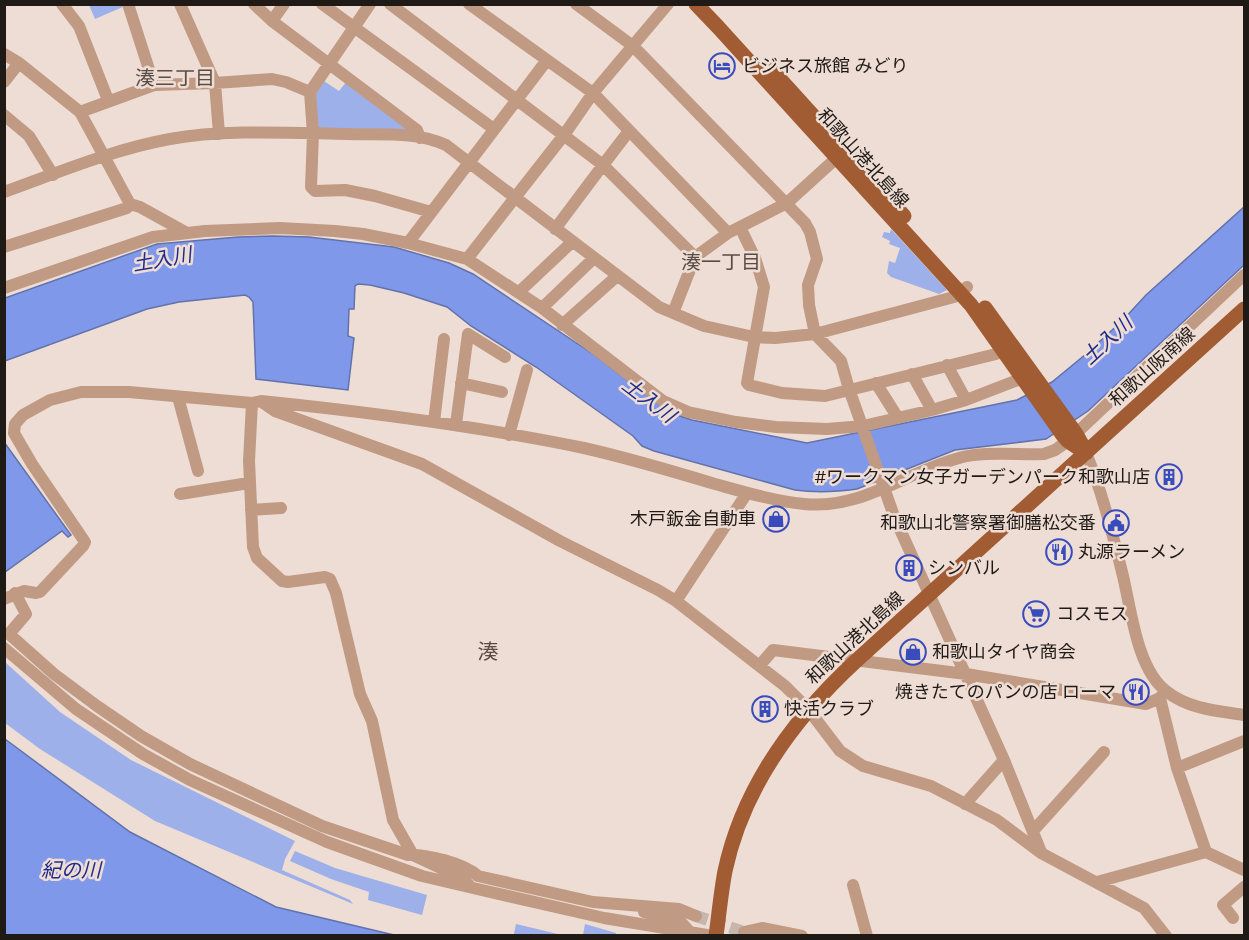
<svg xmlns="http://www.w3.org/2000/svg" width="1249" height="940" viewBox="0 0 1249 940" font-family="Figtree,'Noto Sans JP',sans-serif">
  <rect width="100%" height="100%" fill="#eeddd4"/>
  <!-- green -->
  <path fill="#9eb0e9" d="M 124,4 L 125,6 L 95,19 L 89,5 Z
    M 324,81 L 339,91 L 347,81 L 408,130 L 314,128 L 315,94 Z
    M 891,229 L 947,290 L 939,294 L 891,277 L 887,273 L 889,261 L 895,263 L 900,248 L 889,244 L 890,241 L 882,237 L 884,232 L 890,233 Z
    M 5,662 L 60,712 L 131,760 L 295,841 L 285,859 L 282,870 L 350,900 L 353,904 L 155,821 L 40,749 L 5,723 Z
    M 295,851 L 335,868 L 427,895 L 422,915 L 368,900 L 369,892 L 331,879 L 290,861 Z
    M 516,924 L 562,935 L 520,935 L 514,934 Z
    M 585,924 L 616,933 L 616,935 L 583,935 Z"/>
  <!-- water -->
  <path fill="#7f98ea" stroke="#6272ab" stroke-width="1.5" d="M 1244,207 L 1244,265 L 1088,411 L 1046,439 L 955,450 L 857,489 C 836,492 816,493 795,490 L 654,451 L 642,446 L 633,436 L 536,367 L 471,326 L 447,307 L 404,293 L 370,285 L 358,284 L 355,286 L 354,309 L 349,309 L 348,336 L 354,338 L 348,390 L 256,379 L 253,302 L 249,297 L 245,295 L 179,302 L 147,309 L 5,361 L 5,298 L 157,244 L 238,237 L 273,236 L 309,237 L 394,247 L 449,263 L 473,274 L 593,354 L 665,409 L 677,415 L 692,420 L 807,443 L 1017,400 L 1052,382 L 1086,354 L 1123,320 L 1146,295 Z
    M 4,442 L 71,535 L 68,537 L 62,531 L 5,572 Z
    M 5,739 L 130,832 L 276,907 L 394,935 L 5,935 Z"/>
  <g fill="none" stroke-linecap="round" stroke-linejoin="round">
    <!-- minor-tunnel -->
    <path stroke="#c5b6ae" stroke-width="12" stroke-dasharray="12 6" stroke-linecap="butt" d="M 696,916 L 744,932"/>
    <!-- minor -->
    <path stroke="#c19a84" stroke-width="12" d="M 62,4 L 79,26 L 108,100
      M 128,4 L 154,85
      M 254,4 L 272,21 L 417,130 L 420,138
      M 322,4 L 494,129
      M 370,4 L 310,92 L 313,134 L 311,187 L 315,191 L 345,190 L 375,196 L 431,212
      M 390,4 L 603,165 L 629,131
      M 469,4 L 593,93 L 728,233
      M 576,4 L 633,46 L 805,223 L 810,232 L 817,259 L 808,285 L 809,305 L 815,334 L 841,361 L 849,389 L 894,516 L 1004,760 L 1041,852
      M 272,21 L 284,4
      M 4,54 L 19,63
      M 547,60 L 408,243 L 467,259 L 542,308 L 663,401 L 688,412 L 736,422 L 776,427 L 827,429 L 863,426 L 932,410 L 966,400 L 1023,378
      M 4,82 L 19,63 L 80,112
      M 4,115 L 29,136 L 53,175
      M 219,134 L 215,83 L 272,79 L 286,82 L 310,92
      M 4,192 C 57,173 114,149 170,139 C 224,129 292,133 347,134 C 380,135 416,131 446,145 L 659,307 L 704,326 L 754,337 L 775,338 L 815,334 L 954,297 L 967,287
      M 130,204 L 140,207 L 187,233
      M 740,227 L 755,258 L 764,287 L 747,383 L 749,385 L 782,393 L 825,396 L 996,354 L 1003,350
      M 555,229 L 603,165 L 695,257
      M 4,247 L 127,208 L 130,204 L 80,112 L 154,85 L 215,83 L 180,4
      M 467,259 L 564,135 L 593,93 L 668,4
      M 4,288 L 153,237 L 205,231 L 280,228 L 335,231 L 363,234 L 408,243
      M 519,292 L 572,242
      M 542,308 L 593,259
      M 673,313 L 695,257 L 728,233 L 787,203 L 842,153
      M 562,325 L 617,276
      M 947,365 L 966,400
      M 912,374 L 932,410
      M 461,383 L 502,392
      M 876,383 L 898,418
      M 178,397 L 198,471
      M 262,402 L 275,411 L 422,464 L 560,541 L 658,590 L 676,601 L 785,686 L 808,709 L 840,751 L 863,766 L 931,786 L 997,820 L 1041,853 L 1144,908 L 1166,936
      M 252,403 L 249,461 L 253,547 L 257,558 L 282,581 L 288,582 L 325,577 L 330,579 L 336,593 L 360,694 L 372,721 L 393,820 L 413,855 L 462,878 L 469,885
      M 434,422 L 444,339
      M 456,424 L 468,334 L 505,357
      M 509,435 L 527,370
      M 1086,453 C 1102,491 1112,532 1122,572 C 1131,607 1136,668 1166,691 C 1188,709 1218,711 1244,715
      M 180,494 L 249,483
      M 251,510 L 281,508
      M 15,593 L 26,614 L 9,634 L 54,674 L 97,706 L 141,736 L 190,764 L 322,826 L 408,855 C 427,854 464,863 478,876 L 593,902 L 679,909 L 696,916
      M 4,599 L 24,591 L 36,593 L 40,592 L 83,546 L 85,542 L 32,464 L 14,433 L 15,424 L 23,415 L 50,400 L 81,392 L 129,392 L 252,403 L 261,401 C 369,412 477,426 584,448 C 628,458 672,471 715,484 C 744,492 774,501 804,504 C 861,510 906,472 959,458 C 982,451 1019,455 1044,454 L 1055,450 L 1068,441 L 1244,275
      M 676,601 L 747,493
      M 4,648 L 76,709 L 143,754 L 190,780 L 327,842 L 422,876 L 473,888 L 604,918 L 713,936
      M 760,665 L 773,650 L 966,674 L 1146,704 L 1160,698 L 1165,691
      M 1160,698 L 1177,768 L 1206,852
      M 1177,768 L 1244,741
      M 965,804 L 1004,760
      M 1033,831 L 1104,752
      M 1097,882 L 1206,852 L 1244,870
      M 853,885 L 867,936
      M 644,912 L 680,921 L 689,931
      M 1233,918 L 1223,905 L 1244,887
      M 744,932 L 762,928 L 802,936"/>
    <!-- major -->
    <path stroke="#a15c33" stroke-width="15" d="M 696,4 L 718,27 L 971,305 L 1062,434 L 1068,441 L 1086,453
      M 769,67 L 904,216
      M 985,308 L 1076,434 L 1085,450
      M 716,936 C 719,914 721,892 725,871 C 743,787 795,717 857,660 L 1244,309"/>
  </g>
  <!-- icons -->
  <defs>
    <g id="hotel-ring" transform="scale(1.35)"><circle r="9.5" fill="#eeddd4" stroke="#384cbe" stroke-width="1.5"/><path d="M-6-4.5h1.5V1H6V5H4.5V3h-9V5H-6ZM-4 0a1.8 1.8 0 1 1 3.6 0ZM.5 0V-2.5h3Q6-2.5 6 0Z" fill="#384cbe"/></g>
    <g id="building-ring" transform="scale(1.35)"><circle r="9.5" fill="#eeddd4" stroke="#384cbe" stroke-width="1.5"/><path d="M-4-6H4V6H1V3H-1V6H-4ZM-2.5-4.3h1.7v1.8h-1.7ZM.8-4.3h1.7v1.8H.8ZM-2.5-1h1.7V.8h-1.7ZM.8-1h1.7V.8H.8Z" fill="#384cbe"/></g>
    <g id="shop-ring" transform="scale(1.35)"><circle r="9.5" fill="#eeddd4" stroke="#384cbe" stroke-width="1.5"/><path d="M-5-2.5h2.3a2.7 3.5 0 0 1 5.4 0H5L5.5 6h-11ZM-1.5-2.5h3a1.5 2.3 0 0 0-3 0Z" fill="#384cbe"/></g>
    <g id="civic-ring" transform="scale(1.35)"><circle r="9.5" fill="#eeddd4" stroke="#384cbe" stroke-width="1.5"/><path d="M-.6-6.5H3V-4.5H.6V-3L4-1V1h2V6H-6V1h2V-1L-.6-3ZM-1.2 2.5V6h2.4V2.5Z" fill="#384cbe"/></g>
    <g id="restaurant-ring" transform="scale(1.35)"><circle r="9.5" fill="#eeddd4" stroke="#384cbe" stroke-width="1.5"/><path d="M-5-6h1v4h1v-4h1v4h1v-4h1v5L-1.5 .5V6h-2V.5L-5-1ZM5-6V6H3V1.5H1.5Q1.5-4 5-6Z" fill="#384cbe"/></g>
    <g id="supermarket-ring" transform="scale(1.35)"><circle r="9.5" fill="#eeddd4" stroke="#384cbe" stroke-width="1.5"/><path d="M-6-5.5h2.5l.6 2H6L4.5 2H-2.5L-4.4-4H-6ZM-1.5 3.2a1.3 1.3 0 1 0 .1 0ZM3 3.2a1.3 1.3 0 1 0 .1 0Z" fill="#384cbe"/></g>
  </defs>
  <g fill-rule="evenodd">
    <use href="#hotel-ring" x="722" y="66"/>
    <use href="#building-ring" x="1169" y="477"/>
    <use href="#shop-ring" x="776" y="519"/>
    <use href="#civic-ring" x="1116" y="523"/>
    <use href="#restaurant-ring" x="1059" y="552"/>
    <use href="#building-ring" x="909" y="568"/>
    <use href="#supermarket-ring" x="1036" y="614"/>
    <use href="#shop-ring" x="913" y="652"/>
    <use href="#restaurant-ring" x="1136" y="692"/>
    <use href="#building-ring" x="765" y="709"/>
  </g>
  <g text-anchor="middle" stroke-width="5" stroke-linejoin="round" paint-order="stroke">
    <!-- poi labels -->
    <g font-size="18" fill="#201a17" stroke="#eeddd4" text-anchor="start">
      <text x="742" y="72">ビジネス旅館 みどり</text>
      <text x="1150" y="483" text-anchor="end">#ワークマン女子ガーデンパーク和歌山店</text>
      <text x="756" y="525" text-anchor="end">木戸鈑金自動車</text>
      <text x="1096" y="529" text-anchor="end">和歌山北警察署御膳松交番</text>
      <text x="1078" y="558">丸源ラーメン</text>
      <text x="928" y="574">シンバル</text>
      <text x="1056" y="620">コスモス</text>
      <text x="932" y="658">和歌山タイヤ商会</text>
      <text x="1116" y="698" text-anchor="end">焼きたてのパンの店 ローマ</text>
      <text x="784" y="715">快活クラブ</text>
    </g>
    <!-- street labels -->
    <g font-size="18" fill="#201a17" stroke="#eeddd4">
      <text transform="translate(863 158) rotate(48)" y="6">和歌山港北島線</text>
      <text transform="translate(1152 367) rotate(-42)" y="6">和歌山阪南線</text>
      <text transform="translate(855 638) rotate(-43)" y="6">和歌山港北島線</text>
    </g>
    <!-- neighbourhood labels -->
    <g font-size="20" fill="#5a4c45" stroke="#eeddd4">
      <text x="175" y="85">湊三丁目</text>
      <text x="721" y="269">湊一丁目</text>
    </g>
    <!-- water labels -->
    <g font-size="20" font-style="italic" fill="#202c8a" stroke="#eeddd4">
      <text transform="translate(162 259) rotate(-10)" y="7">土入川</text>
      <text transform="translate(1107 340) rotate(-43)" y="7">土入川</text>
      <text transform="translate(649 400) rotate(37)" y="7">土入川</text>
      <text x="71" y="877">紀の川</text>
    </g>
    <!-- quarter labels -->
    <g font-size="21" fill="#5a4c45" stroke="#eeddd4">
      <text x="488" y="659">湊</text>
    </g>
  </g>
  <!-- border -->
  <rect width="1249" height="940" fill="none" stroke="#201a17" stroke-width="12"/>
</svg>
